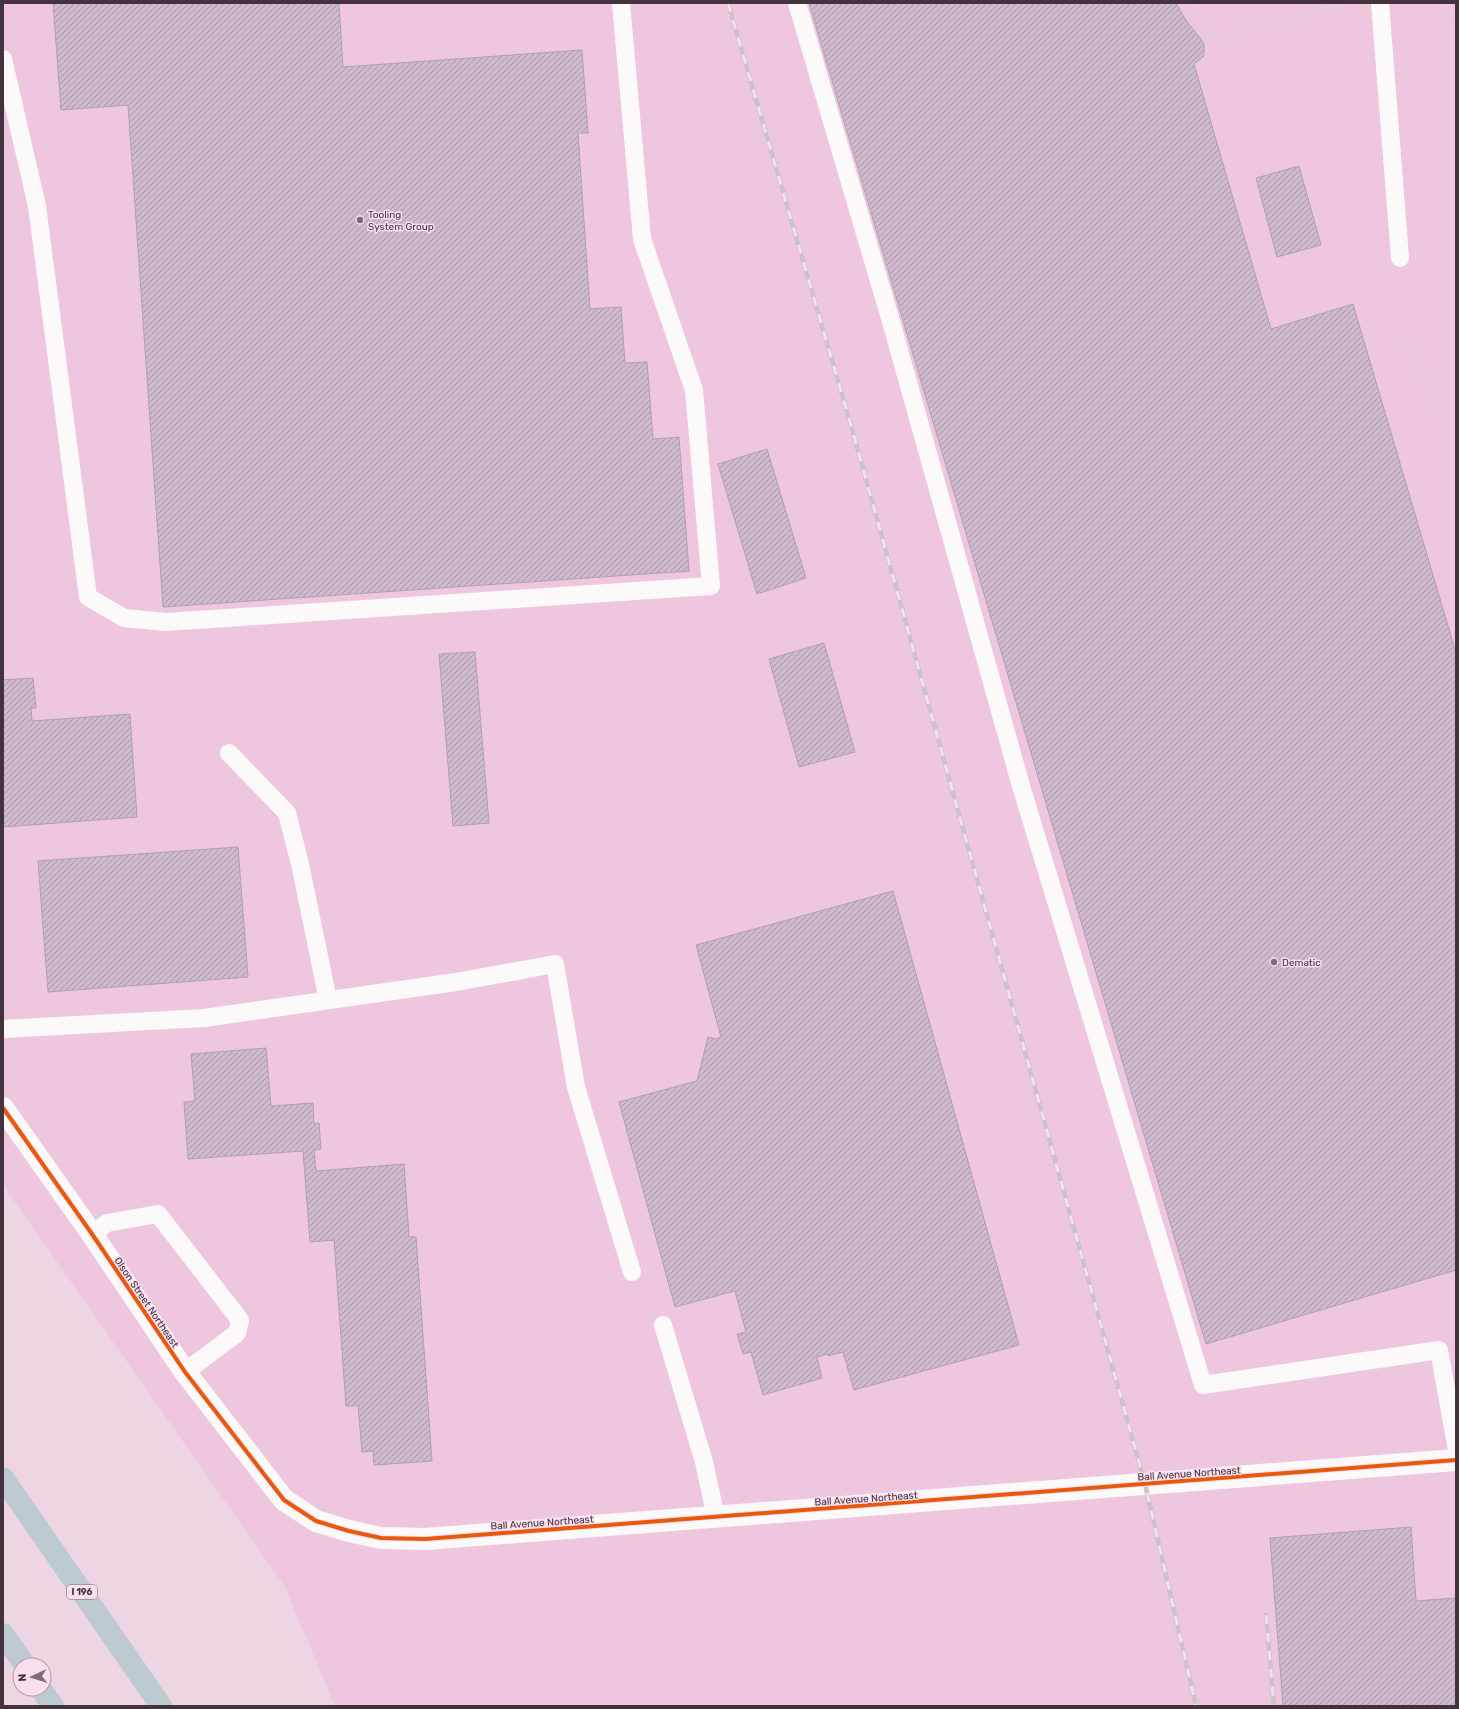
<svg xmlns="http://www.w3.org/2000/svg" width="1459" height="1709" viewBox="0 0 1459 1709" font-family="Rubik,sans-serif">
  <defs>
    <pattern id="building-hatch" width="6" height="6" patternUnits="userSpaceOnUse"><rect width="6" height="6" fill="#cebacb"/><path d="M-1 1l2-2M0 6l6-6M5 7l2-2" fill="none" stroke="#a998a6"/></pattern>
  </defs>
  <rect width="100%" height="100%" fill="#edd5e3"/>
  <!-- built -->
  <path fill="#eec7de" d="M 3,3 L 1456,3 L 1456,1706 L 335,1706 L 285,1587 L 3,1185 Z"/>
  <!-- building -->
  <path fill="url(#building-hatch)" stroke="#b0a0ad" d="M 53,3 L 339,3 L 343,67 L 582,50 L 588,133 L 578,133 L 590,309 L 621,307 L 625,363 L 647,362 L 653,439 L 679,437 L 689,571 L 163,607 L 128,105 L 61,110 Z
    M 809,3 L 1176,3 L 1185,19 L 1204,43 L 1204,56 L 1194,64 L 1271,329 L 1353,304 L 1456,653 L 1456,1270 L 1206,1344 Z
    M 1299,166 L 1321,245 L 1277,257 L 1256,178 Z
    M 767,449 L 806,578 L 757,594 L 718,464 Z
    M 824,643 L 855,752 L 799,767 L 769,659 Z
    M 475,652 L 489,823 L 453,826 L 439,654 Z
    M 33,678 L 36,708 L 31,708 L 32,721 L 130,714 L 137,817 L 3,827 L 3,680 Z
    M 238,847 L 248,977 L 48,992 L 38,861 Z
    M 893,891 L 1019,1345 L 854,1390 L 843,1352 L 828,1356 L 828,1354 L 817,1357 L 822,1378 L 763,1395 L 751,1352 L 743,1354 L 737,1334 L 746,1332 L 735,1291 L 675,1307 L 619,1102 L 697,1081 L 708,1037 L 716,1039 L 721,1037 L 696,945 Z
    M 266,1048 L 271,1106 L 313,1103 L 314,1124 L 319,1123 L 321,1149 L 314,1150 L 316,1171 L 404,1164 L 409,1237 L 416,1237 L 432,1461 L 374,1465 L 373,1451 L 362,1452 L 358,1406 L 346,1406 L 334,1240 L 310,1242 L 303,1151 L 188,1159 L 184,1102 L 195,1101 L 191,1054 Z
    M 1411,1527 L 1416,1601 L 1456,1598 L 1456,1706 L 1283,1706 L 1270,1538 Z"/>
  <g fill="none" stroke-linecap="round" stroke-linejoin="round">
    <!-- path -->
    <path stroke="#dcd4d9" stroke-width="2.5" stroke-dasharray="3 3" stroke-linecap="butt" d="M 1193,3 L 1198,15 L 1214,40
      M 1445,3 L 1456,22
      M 1204,43 L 1345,3
      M 1405,337 L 1439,409 L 1456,405"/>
    <!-- lane -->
    <path stroke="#fcf9fb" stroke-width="18" d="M 797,3 L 890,318 L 1021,786 L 1203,1385 L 1439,1350 L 1456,1445
      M 1380,3 L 1400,258
      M 3,59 L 37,206 L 88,597 L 124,618 L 166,622 L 711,586 L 694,390 L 642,239 L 621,3
      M 229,753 L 287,813 L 300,864 L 328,1000
      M 3,1029 L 204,1018 L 456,982 L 555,964 L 576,1087 L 632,1272
      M 92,1234 L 107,1223 L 158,1214 L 240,1320 L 237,1333 L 185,1372
      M 663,1325 L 704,1462 L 716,1517"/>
    <!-- street -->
    <path stroke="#fcf9fb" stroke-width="22" d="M 3,1108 L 92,1234 L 185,1372 L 284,1500 L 316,1521 L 349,1531 L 381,1538 L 425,1539 L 1456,1460"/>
    <!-- highway -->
    <path stroke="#bdcbd1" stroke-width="22" d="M 3,1478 L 161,1706
      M 3,1634 L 25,1665
      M 41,1689 L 53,1706"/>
    <!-- rail casing -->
    <g stroke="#cac4c8" stroke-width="4.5">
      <path id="rail" d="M 728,3 L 852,429 L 1145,1484 L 1196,1706
        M 1266,1615 L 1274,1706"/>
    </g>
    <!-- rail -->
    <use href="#rail" stroke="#f9deed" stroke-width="3" stroke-dasharray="9" stroke-linecap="butt"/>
    <!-- cycleway casing -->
    <g stroke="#f9deed" stroke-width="6">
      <path id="cycleway" d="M 3,1108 L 92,1234 L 185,1372 L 284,1500 L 316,1521 L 349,1531 L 381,1538 L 425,1539 L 1456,1460"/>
    </g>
    <!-- cycleway -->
    <use href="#cycleway" stroke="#e8590c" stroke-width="4"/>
  </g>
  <!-- markers -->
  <g fill="#7f6c77" stroke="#f9deed" stroke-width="1.5">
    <circle cx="360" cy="220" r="4"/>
    <circle cx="1274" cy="962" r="4"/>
  </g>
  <g text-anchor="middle" stroke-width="3" stroke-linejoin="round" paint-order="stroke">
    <!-- shield labels -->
    <rect fill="#f9deed" stroke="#7a6672" stroke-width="1" x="67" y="1585" width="30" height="14" rx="3"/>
    <g font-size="9" font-weight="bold" fill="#44333d">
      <text x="82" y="1595">I 196</text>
    </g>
    <!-- poi labels -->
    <g font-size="10" fill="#44333d" stroke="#f9deed" text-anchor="start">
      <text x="368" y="218">Tooling<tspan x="368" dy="12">System Group</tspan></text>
      <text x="1282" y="966">Dematic</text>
    </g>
    <!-- street labels -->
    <g font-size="10" fill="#44333d" stroke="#f9deed">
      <text transform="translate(147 1302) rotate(56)" y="4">Olson Street Northeast</text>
      <text transform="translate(1189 1473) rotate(-4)" y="4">Ball Avenue Northeast</text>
      <text transform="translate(866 1498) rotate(-4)" y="4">Ball Avenue Northeast</text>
      <text transform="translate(542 1522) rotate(-4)" y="4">Ball Avenue Northeast</text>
    </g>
  </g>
  <!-- border -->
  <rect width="1459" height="1709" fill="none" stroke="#44333d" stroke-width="8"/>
  <!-- north arrow -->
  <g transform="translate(32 1677) rotate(266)"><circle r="19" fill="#f9deed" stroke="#b19aa7"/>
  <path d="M0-3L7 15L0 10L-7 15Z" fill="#7f6c77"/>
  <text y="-6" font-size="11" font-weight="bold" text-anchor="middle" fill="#44333d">N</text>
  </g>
</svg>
